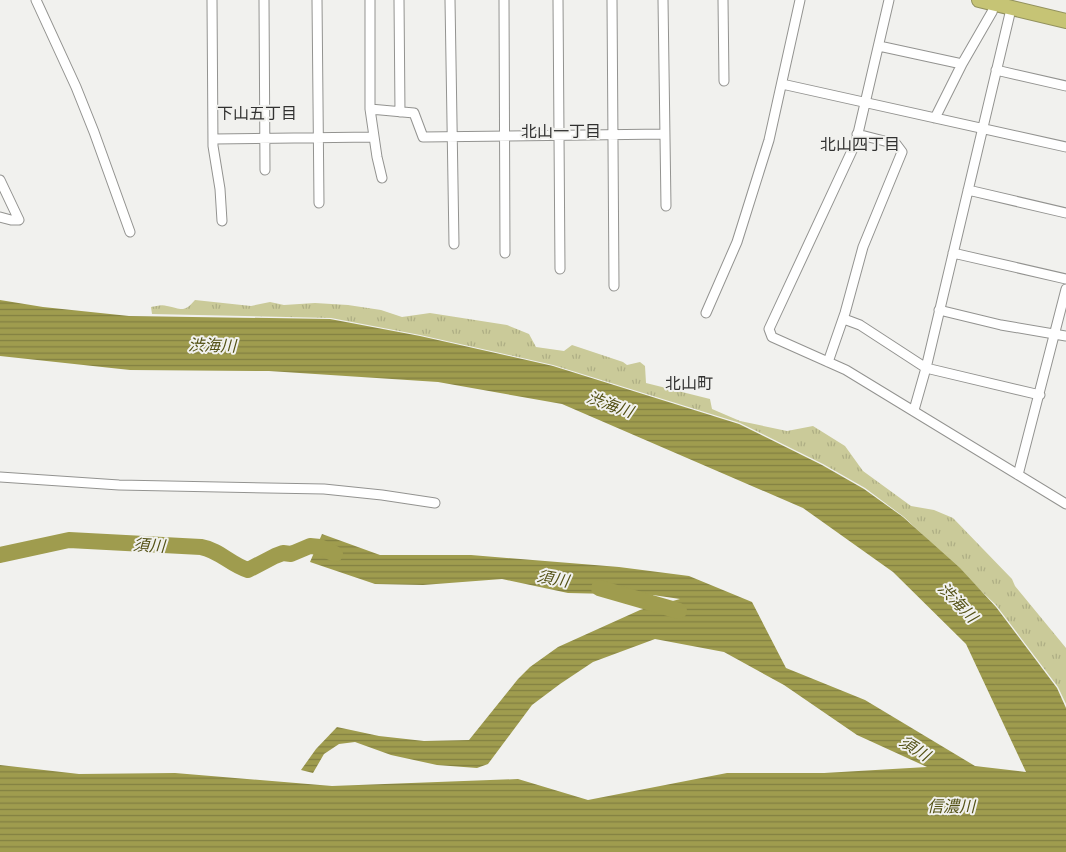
<svg xmlns="http://www.w3.org/2000/svg" width="1066" height="852" viewBox="0 0 1066 852" font-family="'Open Sans','Noto Sans JP',sans-serif">
  <defs>
    <pattern id="grass-tufts" width="24" height="20" patternUnits="userSpaceOnUse" patternTransform="scale(1.25)"><rect width="24" height="20" fill="#caca99"/><path d="M3 7l-1-3M5 7V3M7 7l1-3M15 17l-1-3M17 17v-4M19 17l1-3" fill="none" stroke="#aeae84"/></pattern>
    <pattern id="water-rules" width="6" height="5" patternUnits="userSpaceOnUse" patternTransform="scale(1.25)"><rect width="6" height="5" fill="#9f9c4e"/><path d="M0 2.5h6" fill="none" stroke="#828041"/></pattern>
  </defs>
  <rect width="100%" height="100%" fill="#f1f1ee"/>
  <!-- grass -->
  <path fill="url(#grass-tufts)" d="M 195,300 L 251,306 L 270,302 L 284,305 L 315,303 L 348,305 L 381,310 L 402,317 L 430,313 L 507,325 L 529,334 L 536,347 L 564,351 L 572,345 L 623,362 L 627,365 L 640,362 L 645,366 L 646,383 L 710,399 L 712,409 L 740,421 L 787,431 L 813,426 L 845,446 L 863,471 L 911,506 L 934,510 L 953,518 L 1012,579 L 1015,586 L 1066,648 L 1066,704 L 1058,687 L 996,605 L 904,517 L 865,488 L 823,464 L 740,423 L 553,365 L 420,335 L 331,318 L 152,314 L 151,307 C 156,306 162,304 167,306 C 182,309 184,313 195,300 Z"/>
  <!-- water -->
  <path fill="url(#water-rules)" d="M 0,300 L 43,307 L 129,316 L 330,319 L 420,336 L 553,366 L 739,424 L 822,465 L 864,489 L 903,517 L 960,568 L 996,607 L 1057,688 L 1066,708 L 1066,852 L 0,852 L 0,765 L 79,774 L 175,773 L 332,786 L 518,779 L 588,800 L 727,773 L 824,773 L 927,767 L 857,735 L 784,685 L 724,652 L 655,639 L 593,662 L 560,684 L 532,705 L 488,764 L 477,768 L 437,765 L 391,755 L 355,742 L 339,744 L 324,754 L 313,773 L 301,770 L 316,749 L 337,727 L 379,736 L 424,741 L 469,740 L 518,679 L 530,667 L 558,647 L 640,610 L 680,599 L 653,595 L 568,593 L 502,579 L 423,585 L 375,584 L 310,562 L 322,534 L 380,555 L 471,555 L 619,567 L 689,576 L 752,602 L 786,668 L 865,700 L 975,766 L 1026,772 L 966,644 L 893,572 L 803,508 L 562,404 L 438,382 L 269,371 L 130,370 L 0,356 Z"/>
  <g fill="none" stroke-linecap="round" stroke-linejoin="round">
    <!-- river -->
    <path stroke="#9f9c4e" stroke-width="16" d="M 0,555 L 69,540 L 201,547 C 219,550 231,565 248,570 L 275,556 L 283,553 L 291,554 L 310,546 L 320,547 L 335,554
      M 599,588 L 679,611"/>
    <!-- minor casing -->
    <g stroke="#939390" stroke-width="11">
      <path id="minor" d="M 36,0 L 76,87 L 94,132 L 130,232
        M 212,0 L 213,146 L 220,189 L 222,221
        M 264,0 L 265,170
        M 317,0 L 319,203
        M 370,0 L 370,109 L 377,157 L 382,178
        M 399,0 L 400,112
        M 450,0 L 454,244
        M 504,0 L 505,253
        M 558,0 L 560,269
        M 612,0 L 614,286
        M 663,0 L 666,206
        M 723,0 L 724,81
        M 889,0 L 856,142 L 769,329 L 772,337 L 846,370 L 1066,504
        M 879,46 L 962,64
        M 996,70 L 1066,86
        M 782,84 L 1066,147
        M 370,109 L 414,113 L 423,137 L 665,134
        M 935,118 L 962,64 L 992,12 L 996,0
        M 214,139 L 374,137
        M 0,180 L 19,220 L 11,220 L 0,217
        M 968,190 L 1066,213
        M 953,253 L 1066,279
        M 939,310 L 1001,325 L 1066,336
        M 706,313 L 737,242 L 769,140 L 800,0
        M 844,319 L 860,325 L 926,368 L 1040,395
        M 828,362 L 845,313 L 863,247 L 902,152 L 896,144 L 857,134
        M 914,410 L 926,368 L 1011,9
        M 1018,475 L 1066,289
        M 0,477 L 119,485 L 324,489 L 382,495 L 435,503"/>
    </g>
    <!-- highway casing -->
    <g stroke="#92915d" stroke-width="16">
      <path id="highway" d="M 979,0 L 1066,21"/>
    </g>
    <!-- minor -->
    <use href="#minor" stroke="#fff" stroke-width="9"/>
    <!-- highway -->
    <use href="#highway" stroke="#c6c475" stroke-width="14"/>
  </g>
  <g text-anchor="middle" stroke-width="4" stroke-linejoin="round" paint-order="stroke">
    <!-- neighbourhood labels -->
    <g font-size="16" fill="#323231" stroke="#f1f1ee">
      <text x="257" y="119">下山五丁目</text>
      <text x="561" y="137">北山一丁目</text>
      <text x="860" y="150">北山四丁目</text>
      <text x="689" y="389">北山町</text>
    </g>
    <!-- water labels -->
    <g font-size="16" font-style="italic" fill="#535115" stroke="#f1f1ee">
      <text transform="translate(212 345) rotate(1)" y="6">渋海川</text>
      <text transform="translate(610 404) rotate(20)" y="6">渋海川</text>
      <text transform="translate(149 545) rotate(3)" y="6">須川</text>
      <text transform="translate(553 578) rotate(10)" y="6">須川</text>
      <text transform="translate(958 602) rotate(46)" y="6">渋海川</text>
      <text transform="translate(915 748) rotate(32)" y="6">須川</text>
      <text x="951" y="812">信濃川</text>
    </g>
  </g>
</svg>
